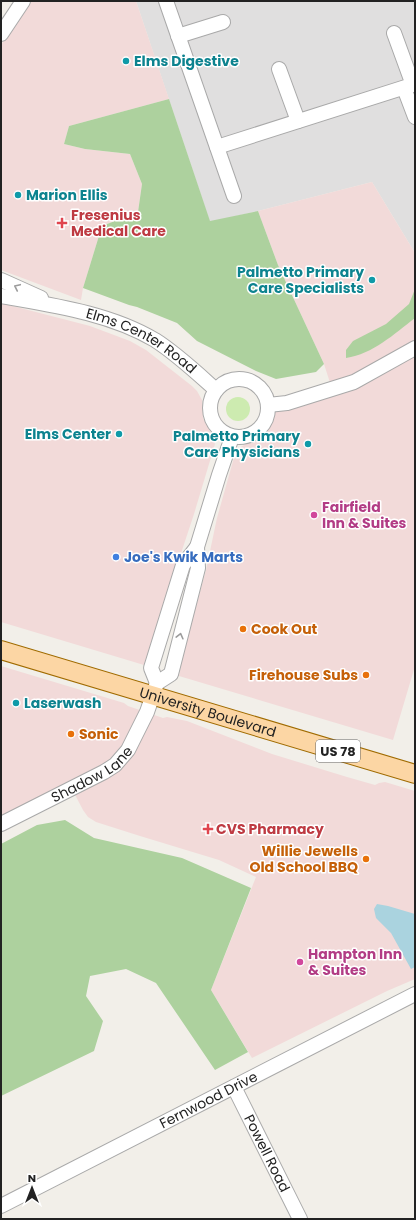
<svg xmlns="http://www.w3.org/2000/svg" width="416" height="1220" viewBox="0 0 416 1220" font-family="Poppins,sans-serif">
  <rect width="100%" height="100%" fill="#f2efe9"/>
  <!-- residential -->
  <path fill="#e0dfdf" d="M 136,1 L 415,1 L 415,253 L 372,182 L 258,211 L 210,222 Z"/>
  <!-- commercial -->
  <path fill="#f2dad9" d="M 31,1 L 136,1 L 169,99 L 69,126 L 64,144 L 85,149 L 130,154 L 142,184 L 138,212 L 102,226 L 83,288 L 81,300 L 1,270 L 1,45 L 7,35 Z
    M 372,182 L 415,253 L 415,666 L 393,740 L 179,676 L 185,646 L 206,570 L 217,518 L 235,454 L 242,446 L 259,438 L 268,428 L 275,414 L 275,405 L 332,389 L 324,364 L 278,265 L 258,211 Z
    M 1,303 L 90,326 L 130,341 L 146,350 L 192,386 L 197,391 L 202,400 L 203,418 L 212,435 L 215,444 L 194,514 L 144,665 L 1,622 Z
    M 1,666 L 124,703 L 128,706 L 163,718 L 167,717 L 187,721 L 272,754 L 347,777 L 375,785 L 379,783 L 385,782 L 415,791 L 415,979 L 387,991 L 252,1058 L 211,990 L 256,877 L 219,860 L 140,836 L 96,822 L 88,817 L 83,810 L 72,789 L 5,822 L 1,812 Z"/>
  <!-- grass -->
  <path fill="#cdebb0" d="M226 409a12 12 0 1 1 24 0a12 12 0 1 1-24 0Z"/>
  <!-- forest -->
  <path fill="#add19e" d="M 169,99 L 210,221 L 258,211 L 278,265 L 324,364 L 316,372 L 276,379 L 256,371 L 197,341 L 177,323 L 137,307 L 129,305 L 83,288 L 102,226 L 138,212 L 142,184 L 130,154 L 85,149 L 64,144 L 69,126 Z
    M 415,289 L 415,318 C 394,334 373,354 346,358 L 346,350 L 353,341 L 386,324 L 409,304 Z
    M 65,820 L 94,838 L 182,858 L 251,888 L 211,990 L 248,1052 L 215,1070 L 156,983 L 126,969 L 90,976 L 86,996 L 103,1021 L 94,1051 L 1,1096 L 1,844 L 37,825 Z"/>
  <!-- water -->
  <path fill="#aad3df" d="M 377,904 L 388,906 L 415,914 L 415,967 L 411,969 L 391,933 L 376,918 L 374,909 Z"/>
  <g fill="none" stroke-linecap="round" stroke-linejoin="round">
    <!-- minor casing -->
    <g stroke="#a9a9a9" stroke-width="16">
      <g id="minor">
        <path d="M 166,1 L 234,196"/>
        <path d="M 394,33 L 413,85"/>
        <path d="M 1,34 L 23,1"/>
        <path d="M 178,36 L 223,22"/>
        <path d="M 279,69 L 298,121"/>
        <path d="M 404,88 L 415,117"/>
        <path d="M 217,147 L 415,84"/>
        <path d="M 1,280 L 41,298"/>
        <path id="s1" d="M 1,296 C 52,305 110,313 155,340 C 177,354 197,373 216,390"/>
        <circle cx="239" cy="408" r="29"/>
        <path d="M 268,405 L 287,403 L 354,382 L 415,348"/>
        <path d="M 157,683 L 151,668 L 183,565 L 197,547"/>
        <path id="s2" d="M 1,824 L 104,772 L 115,765 L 128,750 L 147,712 L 157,683 L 171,674 L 198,568 L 197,547 L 219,475 L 232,437"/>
        <path id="s3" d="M 234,1087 L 300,1219"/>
        <path id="s4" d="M 1,1206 L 415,994"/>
      </g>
    </g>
    <!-- major casing -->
    <g stroke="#a06b00" stroke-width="20">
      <g id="major">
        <path id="s5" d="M 1,650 L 415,774"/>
      </g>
    </g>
    <!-- minor -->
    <use href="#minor" stroke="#fff" stroke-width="14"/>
    <!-- major -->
    <use href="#major" stroke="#fcd6a4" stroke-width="18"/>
  </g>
  <!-- one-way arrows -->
  <defs><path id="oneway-chevron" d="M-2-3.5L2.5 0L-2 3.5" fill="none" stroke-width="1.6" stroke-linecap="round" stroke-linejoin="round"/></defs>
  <g stroke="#9c9c9c">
    <use href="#oneway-chevron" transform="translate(17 287) rotate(-155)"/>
    <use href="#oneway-chevron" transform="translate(180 636) rotate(-76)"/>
  </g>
  <!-- markers -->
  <g fill="#0f9aa8" stroke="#fff" stroke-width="1.5">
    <circle cx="126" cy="61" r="4"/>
    <circle cx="18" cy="195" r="4"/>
    <circle cx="372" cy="280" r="4"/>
    <circle cx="119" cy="434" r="4"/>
    <circle cx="308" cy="444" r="4"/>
    <circle cx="16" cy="703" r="4"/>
  </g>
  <g fill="#e0444e" stroke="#fff" stroke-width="1.5">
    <path d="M60 217h4v4h4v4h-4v4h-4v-4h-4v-4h4z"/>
    <path d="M206 823h4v4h4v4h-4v4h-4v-4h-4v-4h4z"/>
  </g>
  <g fill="#d1479c" stroke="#fff" stroke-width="1.5">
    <circle cx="314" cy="515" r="4"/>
    <circle cx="300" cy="962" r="4"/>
  </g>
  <circle fill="#3f7fe0" stroke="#fff" stroke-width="1.5" cx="116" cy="557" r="4"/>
  <g fill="#e8710a" stroke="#fff" stroke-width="1.5">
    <circle cx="243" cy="629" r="4"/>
    <circle cx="366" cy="675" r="4"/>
    <circle cx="71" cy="734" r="4"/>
    <circle cx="366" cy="859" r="4"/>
  </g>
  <g text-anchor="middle" stroke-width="3" stroke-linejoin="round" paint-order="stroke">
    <!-- shield labels -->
    <rect fill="#fff" stroke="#646464" stroke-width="1" x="316" y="740" width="44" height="22" rx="3"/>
    <g font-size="13" font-weight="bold" fill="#222">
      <text x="338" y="756">US 78</text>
    </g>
    <!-- culture labels -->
    <g font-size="14" font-weight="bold" fill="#0d838f" stroke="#fff" text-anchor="start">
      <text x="134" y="66">Elms Digestive</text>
      <text x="26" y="200">Marion Ellis</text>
      <text x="364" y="277" text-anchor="end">Palmetto Primary<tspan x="364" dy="16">Care Specialists</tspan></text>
      <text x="111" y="439" text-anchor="end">Elms Center</text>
      <text x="300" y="441" text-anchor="end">Palmetto Primary<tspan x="300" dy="16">Care Physicians</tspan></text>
      <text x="24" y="708">Laserwash</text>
    </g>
    <!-- health labels -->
    <g font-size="14" font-weight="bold" fill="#be3a42" stroke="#fff" text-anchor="start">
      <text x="71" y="220">Fresenius<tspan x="71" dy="16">Medical Care</tspan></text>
      <text x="216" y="834">CVS Pharmacy</text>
    </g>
    <!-- street labels -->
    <g font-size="14" fill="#222" stroke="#fff">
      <text dy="5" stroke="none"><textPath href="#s1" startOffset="149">Elms Center Road</textPath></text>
      <text dy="5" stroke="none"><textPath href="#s5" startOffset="216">University Boulevard</textPath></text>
      <text dy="5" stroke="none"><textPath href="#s2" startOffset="104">Shadow Lane</textPath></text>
      <text dy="5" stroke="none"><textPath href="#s4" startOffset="233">Fernwood Drive</textPath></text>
      <text dy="5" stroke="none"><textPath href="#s3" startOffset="74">Powell Road</textPath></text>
    </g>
    <!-- hotel labels -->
    <g font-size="14" font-weight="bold" fill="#b23c85" stroke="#fff" text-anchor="start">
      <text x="322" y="512">Fairfield<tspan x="322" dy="16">Inn &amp; Suites</tspan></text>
      <text x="308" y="959">Hampton Inn<tspan x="308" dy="16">&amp; Suites</tspan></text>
    </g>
    <!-- shop labels -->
    <g font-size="14" font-weight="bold" fill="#366cbe" stroke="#fff" text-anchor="start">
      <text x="124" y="562">Joe's Kwik Marts</text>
    </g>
    <!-- food labels -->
    <g font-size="14" font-weight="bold" fill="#c56008" stroke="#fff" text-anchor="start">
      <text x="251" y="634">Cook Out</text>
      <text x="358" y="680" text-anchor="end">Firehouse Subs</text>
      <text x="79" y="739">Sonic</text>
      <text x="358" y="856" text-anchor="end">Willie Jewells<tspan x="358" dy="16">Old School BBQ</tspan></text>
    </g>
  </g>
  <!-- border -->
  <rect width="416" height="1220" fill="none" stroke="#222222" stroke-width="4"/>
  <!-- north arrow -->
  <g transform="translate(32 1188)" stroke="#ffffff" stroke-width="3" paint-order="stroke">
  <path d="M0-3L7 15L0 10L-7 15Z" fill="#222222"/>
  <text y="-6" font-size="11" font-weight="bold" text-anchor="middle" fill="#222222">N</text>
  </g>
</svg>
